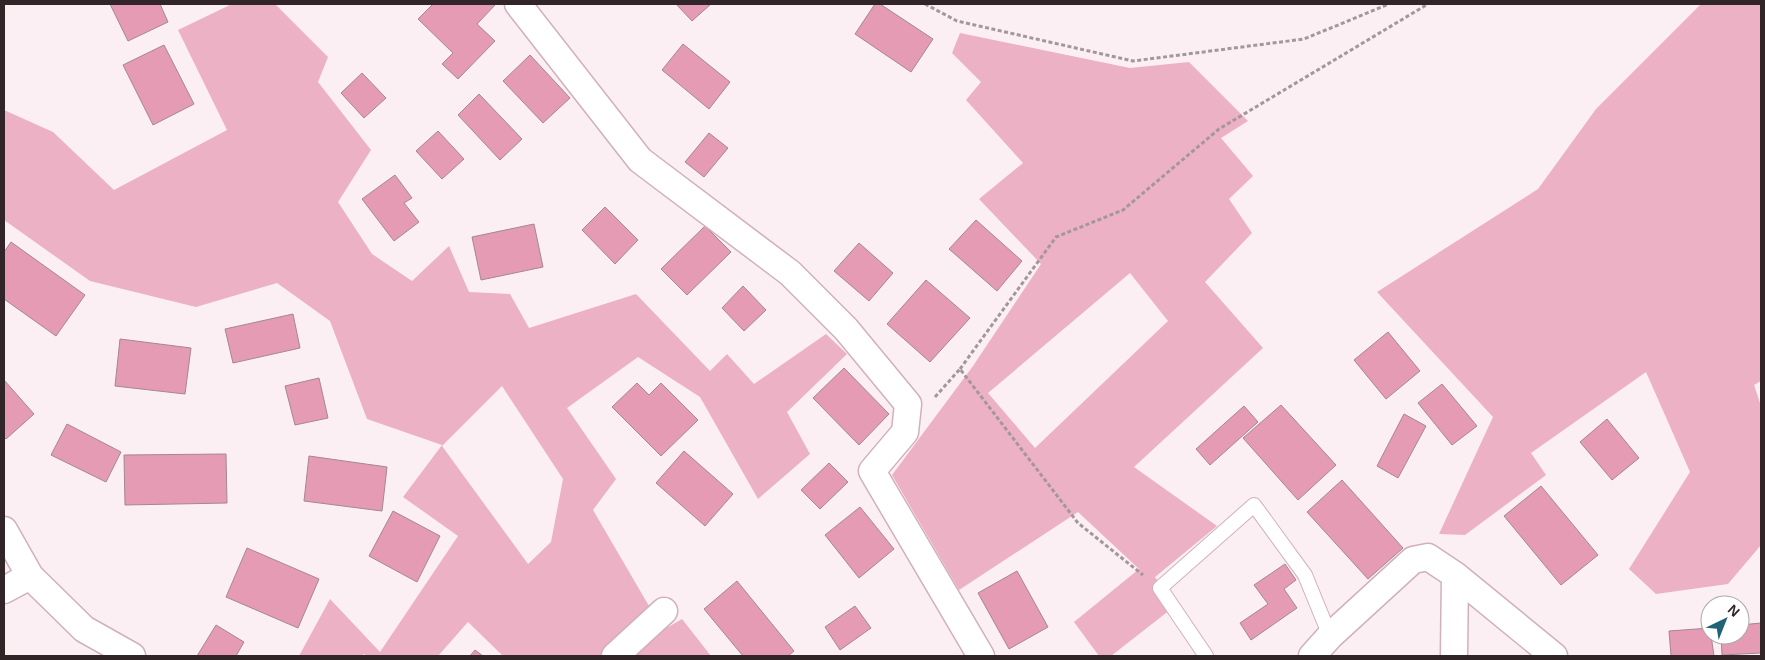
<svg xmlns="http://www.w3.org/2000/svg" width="1765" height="660" viewBox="0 0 1765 660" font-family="Helvetica,sans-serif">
  <rect width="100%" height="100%" fill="#fceff3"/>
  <!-- green -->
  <path fill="#ecb1c4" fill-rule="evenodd" d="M 232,4 L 275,4 L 328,57 L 318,82 L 371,150 L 338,202 L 372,254 L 412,281 L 449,246 L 469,292 L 510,294 L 529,328 L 636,294 L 710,371 L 727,354 L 754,384 L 826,334 L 847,354 L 787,412 L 810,454 L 758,499 L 700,397 L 638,357 L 567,408 L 616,479 L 593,510 L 663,630 L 682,619 L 711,656 L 503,656 L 468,622 L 438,656 L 367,656 L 364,654 L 362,656 L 299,656 L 330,599 L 380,652 L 458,536 L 403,497 L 442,445 L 367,419 L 330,321 L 277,283 L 196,307 L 90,281 L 4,220 L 4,110 L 53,132 L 114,190 L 227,130 L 178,30 ZM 502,386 L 563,479 L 551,542 L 528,564 L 442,446 Z
    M 1701,4 L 1761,4 L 1761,381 L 1754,385 L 1761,406 L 1761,545 L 1728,584 L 1656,594 L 1629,569 L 1690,472 L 1646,372 L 1531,453 L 1546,475 L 1465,535 L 1439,534 L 1493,417 L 1377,292 L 1538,189 L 1596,109 Z
    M 960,33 L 1130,68 L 1189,62 L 1248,121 L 1221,138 L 1253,176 L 1229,199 L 1252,233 L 1205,282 L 1263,348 L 1134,467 L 1217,526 L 1155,577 L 1175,606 L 1111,656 L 1099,656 L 1074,622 L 1139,569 L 1078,512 L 959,590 L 892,475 L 973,366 L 1041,264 L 979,199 L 1023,163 L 966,100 L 981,82 L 952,53 ZM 1130,273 L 1168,321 L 1035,448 L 988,393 Z"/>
  <!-- building -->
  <path fill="#e59bb4" stroke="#a48790" d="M 110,4 L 160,4 L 168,22 L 128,41 Z
    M 433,4 L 496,4 L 477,24 L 495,41 L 458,79 L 442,64 L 453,53 L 418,19 Z
    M 676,4 L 711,4 L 692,21 Z
    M 875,4 L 880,4 L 933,39 L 911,72 L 855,34 Z
    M 683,44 L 730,82 L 709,109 L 662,70 Z
    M 164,45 L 194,104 L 153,125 L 123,65 Z
    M 530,55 L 570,98 L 543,123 L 503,81 Z
    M 362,73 L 386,98 L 364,118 L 341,93 Z
    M 479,94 L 522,139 L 500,160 L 458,115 Z
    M 438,131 L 464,159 L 442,179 L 416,151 Z
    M 709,133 L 728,148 L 704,177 L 685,162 Z
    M 395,175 L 412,198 L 404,203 L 419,222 L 394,241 L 362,199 Z
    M 605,207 L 638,240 L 615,264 L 582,230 Z
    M 976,220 L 1022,261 L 997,291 L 949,249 Z
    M 534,224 L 543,267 L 481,280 L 472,237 Z
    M 705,226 L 731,252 L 687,295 L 661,269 Z
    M 11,242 L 85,295 L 56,336 L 4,299 L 4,252 Z
    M 859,243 L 893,273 L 869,301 L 834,271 Z
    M 926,280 L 970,318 L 930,362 L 887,324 Z
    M 743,286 L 766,310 L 744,331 L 722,308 Z
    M 293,314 L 300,348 L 233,363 L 225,329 Z
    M 1388,332 L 1420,371 L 1386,399 L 1354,360 Z
    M 120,339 L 191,348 L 185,394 L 115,386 Z
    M 844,368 L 889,414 L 859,445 L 813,398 Z
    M 319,378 L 328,418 L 295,425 L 285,386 Z
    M 4,380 L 34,414 L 6,439 L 4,437 Z
    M 637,383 L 649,395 L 661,383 L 698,420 L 661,456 L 612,407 Z
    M 1442,384 L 1477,426 L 1452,445 L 1418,403 Z
    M 1281,405 L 1336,465 L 1298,500 L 1243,438 Z
    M 1244,406 L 1258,422 L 1210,465 L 1196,449 Z
    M 1404,414 L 1426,426 L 1398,478 L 1377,466 Z
    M 1607,419 L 1639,458 L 1612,480 L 1580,442 Z
    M 67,424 L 121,452 L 106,482 L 51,455 Z
    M 684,451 L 733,494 L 705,526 L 656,483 Z
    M 226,454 L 227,503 L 125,505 L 124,455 Z
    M 309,456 L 387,467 L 382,511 L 304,501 Z
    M 829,463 L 848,482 L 820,509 L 801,490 Z
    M 1342,480 L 1403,548 L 1368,579 L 1307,512 Z
    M 1541,486 L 1598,555 L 1561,585 L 1504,516 Z
    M 860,507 L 894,549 L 859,578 L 825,535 Z
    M 393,511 L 440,536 L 417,582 L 369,556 Z
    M 247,548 L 319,579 L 298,628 L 226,597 Z
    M 1285,564 L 1296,580 L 1284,589 L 1297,608 L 1251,640 L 1240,623 L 1268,604 L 1254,585 Z
    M 1017,571 L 1048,627 L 1009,649 L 978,593 Z
    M 737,581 L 794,651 L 788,656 L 743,656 L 704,609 Z
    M 855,606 L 871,628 L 840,650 L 825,627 Z
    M 1761,623 L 1761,653 L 1722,655 L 1721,635 L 1740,635 L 1740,625 Z
    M 216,625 L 244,642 L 236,656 L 197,656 Z
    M 1710,628 L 1714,656 L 1671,656 L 1669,631 Z
    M 475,650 L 483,656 L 470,656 Z"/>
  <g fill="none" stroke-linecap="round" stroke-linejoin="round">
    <!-- lane casing -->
    <g stroke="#d0b1ba" stroke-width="16">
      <path id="lane" d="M 1206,656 L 1160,588 L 1254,505 L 1305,575 L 1330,636"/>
    </g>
    <!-- street casing -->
    <g stroke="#d0b1ba" stroke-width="29">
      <path id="street" d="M 518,4 L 640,160 L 790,273 L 846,329 L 908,404 L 905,432 L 872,471 L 981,656
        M 4,530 L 30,576 L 84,629 L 132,656
        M 4,590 L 30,576
        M 615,656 L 664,611
        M 1312,656 L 1330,636 L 1413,560 L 1428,557 L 1455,575 L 1554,656
        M 1454,656 L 1455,575"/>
    </g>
    <!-- path -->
    <path stroke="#a3979a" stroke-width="3" stroke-dasharray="4 2.5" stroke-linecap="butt" d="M 925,4 L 957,21 L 1133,61 L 1304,39 L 1389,4
      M 960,369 L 1056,237 L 1123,210 L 1219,129 L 1428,4
      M 935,397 L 960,369 L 1078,523 L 1143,575"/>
    <!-- lane -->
    <use href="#lane" stroke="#fff" stroke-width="14"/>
    <!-- street -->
    <use href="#street" stroke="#fff" stroke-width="26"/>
  </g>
  <!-- border -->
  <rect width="1765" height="660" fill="none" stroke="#312528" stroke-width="10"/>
  <!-- north arrow -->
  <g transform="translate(1725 620) rotate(43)"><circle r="24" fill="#ffffff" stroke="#ada8a9"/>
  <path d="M0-4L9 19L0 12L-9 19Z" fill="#1f6375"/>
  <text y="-8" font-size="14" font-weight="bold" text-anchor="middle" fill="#312528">N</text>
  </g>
</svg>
